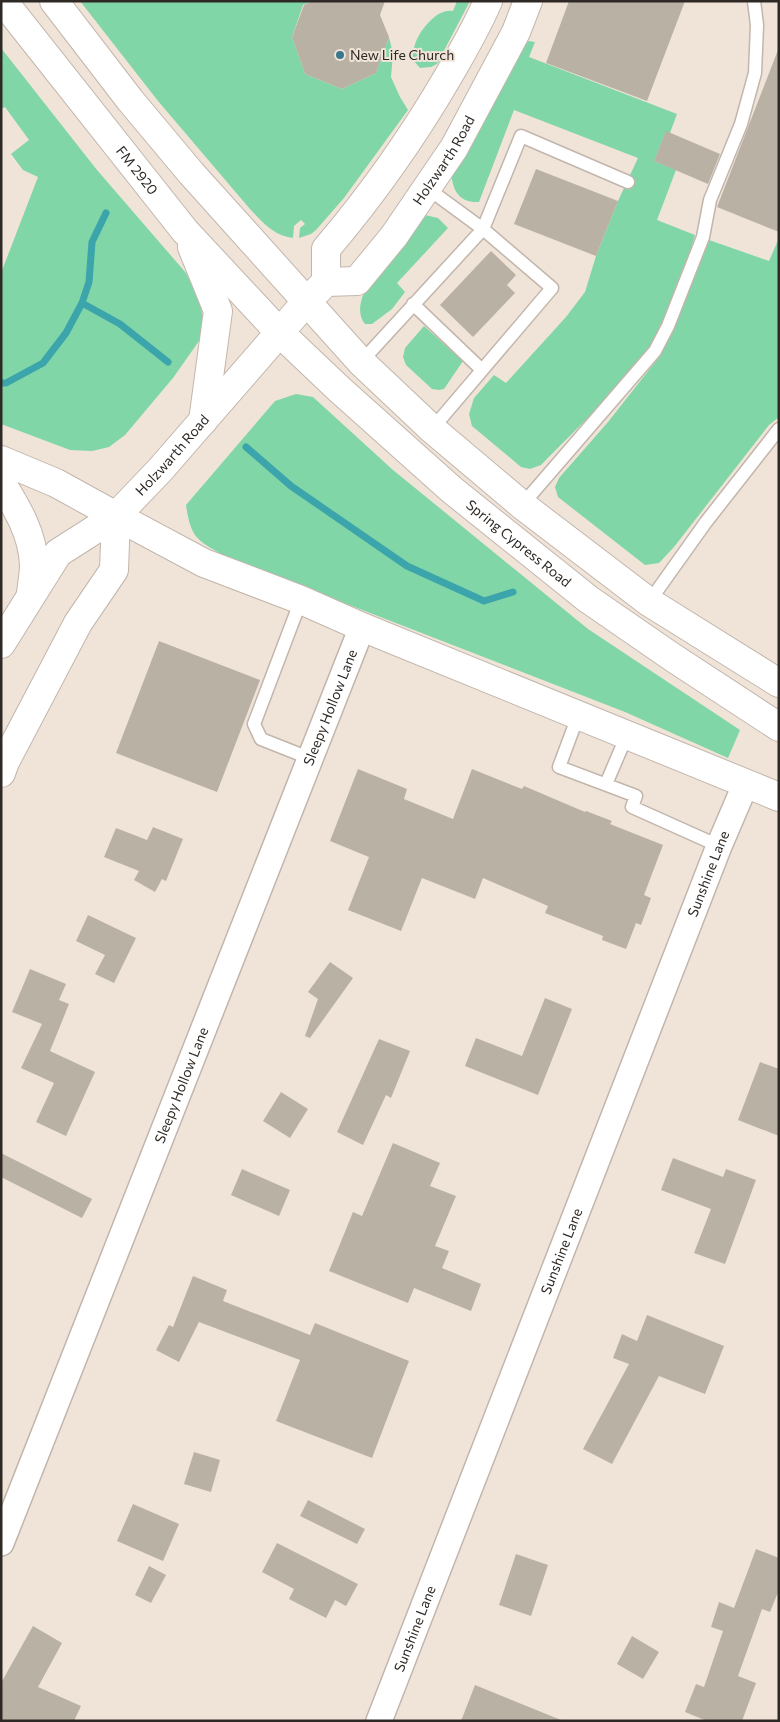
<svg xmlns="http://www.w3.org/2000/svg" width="780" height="1722" viewBox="0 0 780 1722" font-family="Commissioner,sans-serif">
  <rect width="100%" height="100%" fill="#f0e4d9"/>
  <!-- green -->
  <path fill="#80d6a6" d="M 80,1 L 312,1 L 303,5 L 292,37 L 305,74 L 342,89 L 376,73 L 389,37 L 393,54 L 391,77 L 400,97 L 408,110 L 344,198 L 316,230 L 311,234 L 299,238 L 300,228 L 305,224 L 301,220 L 294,226 L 293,238 C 274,236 262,222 250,209 L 158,101 Z
    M 457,1 L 470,1 L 437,64 L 431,67 L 420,68 L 412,59 C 413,53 414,45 417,39 C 423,27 438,8 453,11 Z
    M 529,41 L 535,42 L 529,57 L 677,114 L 670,133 L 666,132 L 654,161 L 676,170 L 657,220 L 695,235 C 686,268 675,308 655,338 C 624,385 580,425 541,465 L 530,469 L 521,467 L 472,426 L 469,414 L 474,398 L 494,375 L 506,383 L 566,317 L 585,292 L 596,256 L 618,201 L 638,158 L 514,110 L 479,202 C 459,203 453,191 451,173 L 523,45 Z
    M 1,48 L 97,170 L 186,273 L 200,303 L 204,323 L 199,341 L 173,378 L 125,435 L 109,447 L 92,451 L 70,450 L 1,424 L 1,273 L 38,177 L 23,170 L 11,154 L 29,140 L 5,107 L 1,109 Z
    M 425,215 L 438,218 L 448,228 L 397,283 L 405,292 L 392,309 L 372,324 L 365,324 C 343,298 402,240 418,221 Z
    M 779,238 L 779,417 L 769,425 L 674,547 L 659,563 L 645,565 L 558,497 L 555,487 L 559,478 L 608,422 L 660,356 L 683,307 L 709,240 L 769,261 Z
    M 424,326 L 463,361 L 444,389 L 439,390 L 432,389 L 406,365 L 403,357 L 405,348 Z
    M 296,394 L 313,397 L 393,470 L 588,629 L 740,730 L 728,758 L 625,712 L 226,557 C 198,540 191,540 186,505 L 275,401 Z"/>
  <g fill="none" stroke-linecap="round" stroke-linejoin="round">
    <!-- stream -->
    <path stroke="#3ca4ab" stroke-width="7" d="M 82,303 L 120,324 L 168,362
      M 1,383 L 6,383 L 43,363 L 66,333 L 82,303 L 89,282 L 92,242 L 106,213
      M 246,447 L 291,486 L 407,566 L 484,601 L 513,592"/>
  </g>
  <!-- building -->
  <path fill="#bab1a5" d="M 312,1 L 385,1 L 380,15 L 389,37 L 376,73 L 342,89 L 305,74 L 292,37 L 304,5 Z
    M 569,1 L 685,1 L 647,101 L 546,63 Z
    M 778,50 L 779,50 L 779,232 L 717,207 Z
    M 666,131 L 720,154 L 708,184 L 654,161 Z
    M 536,169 L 618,201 L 596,256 L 514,224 Z
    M 491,251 L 516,275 L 507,285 L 515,293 L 473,337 L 440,305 Z
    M 159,641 L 260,680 L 217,792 L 116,753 Z
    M 358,769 L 407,789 L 404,799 L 453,819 L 472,769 L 522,789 L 524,786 L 585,812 L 586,811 L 612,821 L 610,824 L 663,845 L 644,895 L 651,898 L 641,925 L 636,923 L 626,949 L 602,940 L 603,936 L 545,913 L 548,906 L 483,878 L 475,899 L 422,878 L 401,931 L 348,910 L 369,857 L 330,841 Z
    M 153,827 L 183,839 L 166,881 L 162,879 L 155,892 L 134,880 L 139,871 L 104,857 L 116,828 L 147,840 Z
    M 88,915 L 136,938 L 114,983 L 95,974 L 105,955 L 76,941 Z
    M 330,962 L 353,978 L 310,1038 L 305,1036 L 318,999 L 308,992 Z
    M 30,969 L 66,984 L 59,1000 L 69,1004 L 50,1051 L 95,1072 L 66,1136 L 36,1122 L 54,1083 L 21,1068 L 42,1024 L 12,1012 Z
    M 545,998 L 572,1009 L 538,1095 L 465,1066 L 476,1038 L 522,1056 Z
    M 379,1039 L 410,1051 L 391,1098 L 386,1095 L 363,1145 L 337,1132 Z
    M 760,1062 L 779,1069 L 779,1136 L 738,1120 Z
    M 281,1092 L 308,1109 L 290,1138 L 263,1121 Z
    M 393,1143 L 440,1163 L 430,1186 L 456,1196 L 435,1246 L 449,1251 L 442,1268 L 481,1284 L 471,1311 L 414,1288 L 408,1303 L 329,1271 L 353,1212 L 362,1216 Z
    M 1,1153 L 92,1199 L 82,1218 L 1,1177 Z
    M 673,1158 L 723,1177 L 726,1169 L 756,1180 L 725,1264 L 694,1253 L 711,1209 L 661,1190 Z
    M 242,1169 L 290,1190 L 279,1216 L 231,1195 Z
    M 193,1276 L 227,1290 L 223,1301 L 310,1335 L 315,1323 L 409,1361 L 372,1458 L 276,1421 L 300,1360 L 199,1322 L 179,1362 L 156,1350 L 169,1325 L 173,1327 Z
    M 647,1315 L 724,1346 L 705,1394 L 659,1376 L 612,1464 L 583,1449 L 629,1364 L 613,1358 L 622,1334 L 637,1341 Z
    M 194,1452 L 220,1460 L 211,1492 L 184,1484 Z
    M 308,1500 L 365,1529 L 357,1544 L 300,1516 Z
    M 133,1504 L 179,1524 L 163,1561 L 117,1541 Z
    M 277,1543 L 358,1584 L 346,1606 L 335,1600 L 326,1618 L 289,1599 L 294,1589 L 262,1572 Z
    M 756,1549 L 779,1558 L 779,1590 L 770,1612 L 762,1609 L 738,1676 L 756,1683 L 742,1721 L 707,1721 L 685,1712 L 696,1684 L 704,1687 L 723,1631 L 711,1627 L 719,1602 L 734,1608 Z
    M 516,1554 L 548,1565 L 531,1616 L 499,1605 Z
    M 149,1566 L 166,1575 L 151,1603 L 135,1595 Z
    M 33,1626 L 62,1643 L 38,1687 L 81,1706 L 74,1721 L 1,1721 L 1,1683 Z
    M 632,1636 L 659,1652 L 643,1679 L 617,1664 Z
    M 475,1685 L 561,1720 L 561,1721 L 461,1721 Z"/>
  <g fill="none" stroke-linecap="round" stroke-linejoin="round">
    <!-- lane casing -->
    <g stroke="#c2b6ac" stroke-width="15">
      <path id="lane" d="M 427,188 L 483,229 L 521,136 L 628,182
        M 413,304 L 482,370
        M 361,362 L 483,229 L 552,288 L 432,429
        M 522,505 L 655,351 L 668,326 L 703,237 L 710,200 L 741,124 L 755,73 L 757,25 L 754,1
        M 301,600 L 254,724 L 261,739 L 309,758
        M 649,602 L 706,522 L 779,429
        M 578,716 L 559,767 L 636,796 L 632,807 L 719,846
        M 606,784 L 627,735"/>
    </g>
    <!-- street casing -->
    <g stroke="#c2b6ac" stroke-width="28">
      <g id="street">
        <path id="s1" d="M 1,1543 L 362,627"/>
        <path id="s2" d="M 379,1721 L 719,846 L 746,783"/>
      </g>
    </g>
    <!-- secondary casing -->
    <g stroke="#c2b6ac" stroke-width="30">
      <g id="secondary">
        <path id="s3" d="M 326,282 L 357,281 L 394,236 L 454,148 L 516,32 L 528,1"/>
        <path d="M 1,460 L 56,483 L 116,516 L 204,563 L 301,600 L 362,627 L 779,797"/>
        <path d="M 1,482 C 17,508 33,534 34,565 C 34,574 32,584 31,593"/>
        <path id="s4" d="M 1,644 L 58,553 L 116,516 L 160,470 L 306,302 L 326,282 L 326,249 C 372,195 413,137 449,75 C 463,51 477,27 488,1"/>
        <path d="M 1,773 L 5,762 L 78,623 L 114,570 L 116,516"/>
      </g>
    </g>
    <!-- primary casing -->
    <g stroke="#c2b6ac" stroke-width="30">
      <g id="primary">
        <path id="s5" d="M 3,1 L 185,231 L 280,333 L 339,389 L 452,490 L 588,599 L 672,657 L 779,727"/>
        <path d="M 54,1 L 130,100 L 191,173 L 361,362 L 432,429 L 522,505 L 649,602 L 779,683"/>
        <path d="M 192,247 L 218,311 L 203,421"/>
      </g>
    </g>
    <!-- lane -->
    <use href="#lane" stroke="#fff" stroke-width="12"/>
    <!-- street -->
    <use href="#street" stroke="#fff" stroke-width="25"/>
    <!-- secondary -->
    <use href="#secondary" stroke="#fff" stroke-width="28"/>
    <!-- primary -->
    <use href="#primary" stroke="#fff" stroke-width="28"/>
  </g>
  <!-- markers -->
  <circle fill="#38778c" stroke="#f0e4d9" stroke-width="2" cx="340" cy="55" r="5"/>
  <g text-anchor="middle" stroke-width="4" stroke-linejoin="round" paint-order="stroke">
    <!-- poi labels -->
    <g font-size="14" fill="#2e2925" stroke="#f0e4d9" text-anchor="start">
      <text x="350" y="60">New Life Church</text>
    </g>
    <!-- street labels -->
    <g font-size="14" fill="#2e2925" stroke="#f0e4d9">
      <text dy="5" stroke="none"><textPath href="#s3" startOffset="180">Holzwarth Road</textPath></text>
      <text dy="5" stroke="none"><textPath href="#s5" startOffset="216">FM 2920</textPath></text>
      <text dy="5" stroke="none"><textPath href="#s4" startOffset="259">Holzwarth Road</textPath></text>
      <text dy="5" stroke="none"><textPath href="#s5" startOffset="751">Spring Cypress Road</textPath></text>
      <text dy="5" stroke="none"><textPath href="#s1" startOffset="898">Sleepy Hollow Lane</textPath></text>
      <text dy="5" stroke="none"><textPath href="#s2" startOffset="909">Sunshine Lane</textPath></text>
      <text dy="5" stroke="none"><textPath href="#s1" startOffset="492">Sleepy Hollow Lane</textPath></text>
      <text dy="5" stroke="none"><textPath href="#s2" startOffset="504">Sunshine Lane</textPath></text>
      <text dy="5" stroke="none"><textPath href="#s2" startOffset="99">Sunshine Lane</textPath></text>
    </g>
  </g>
  <!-- border -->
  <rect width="780" height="1722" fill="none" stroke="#2e2925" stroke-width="5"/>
</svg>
